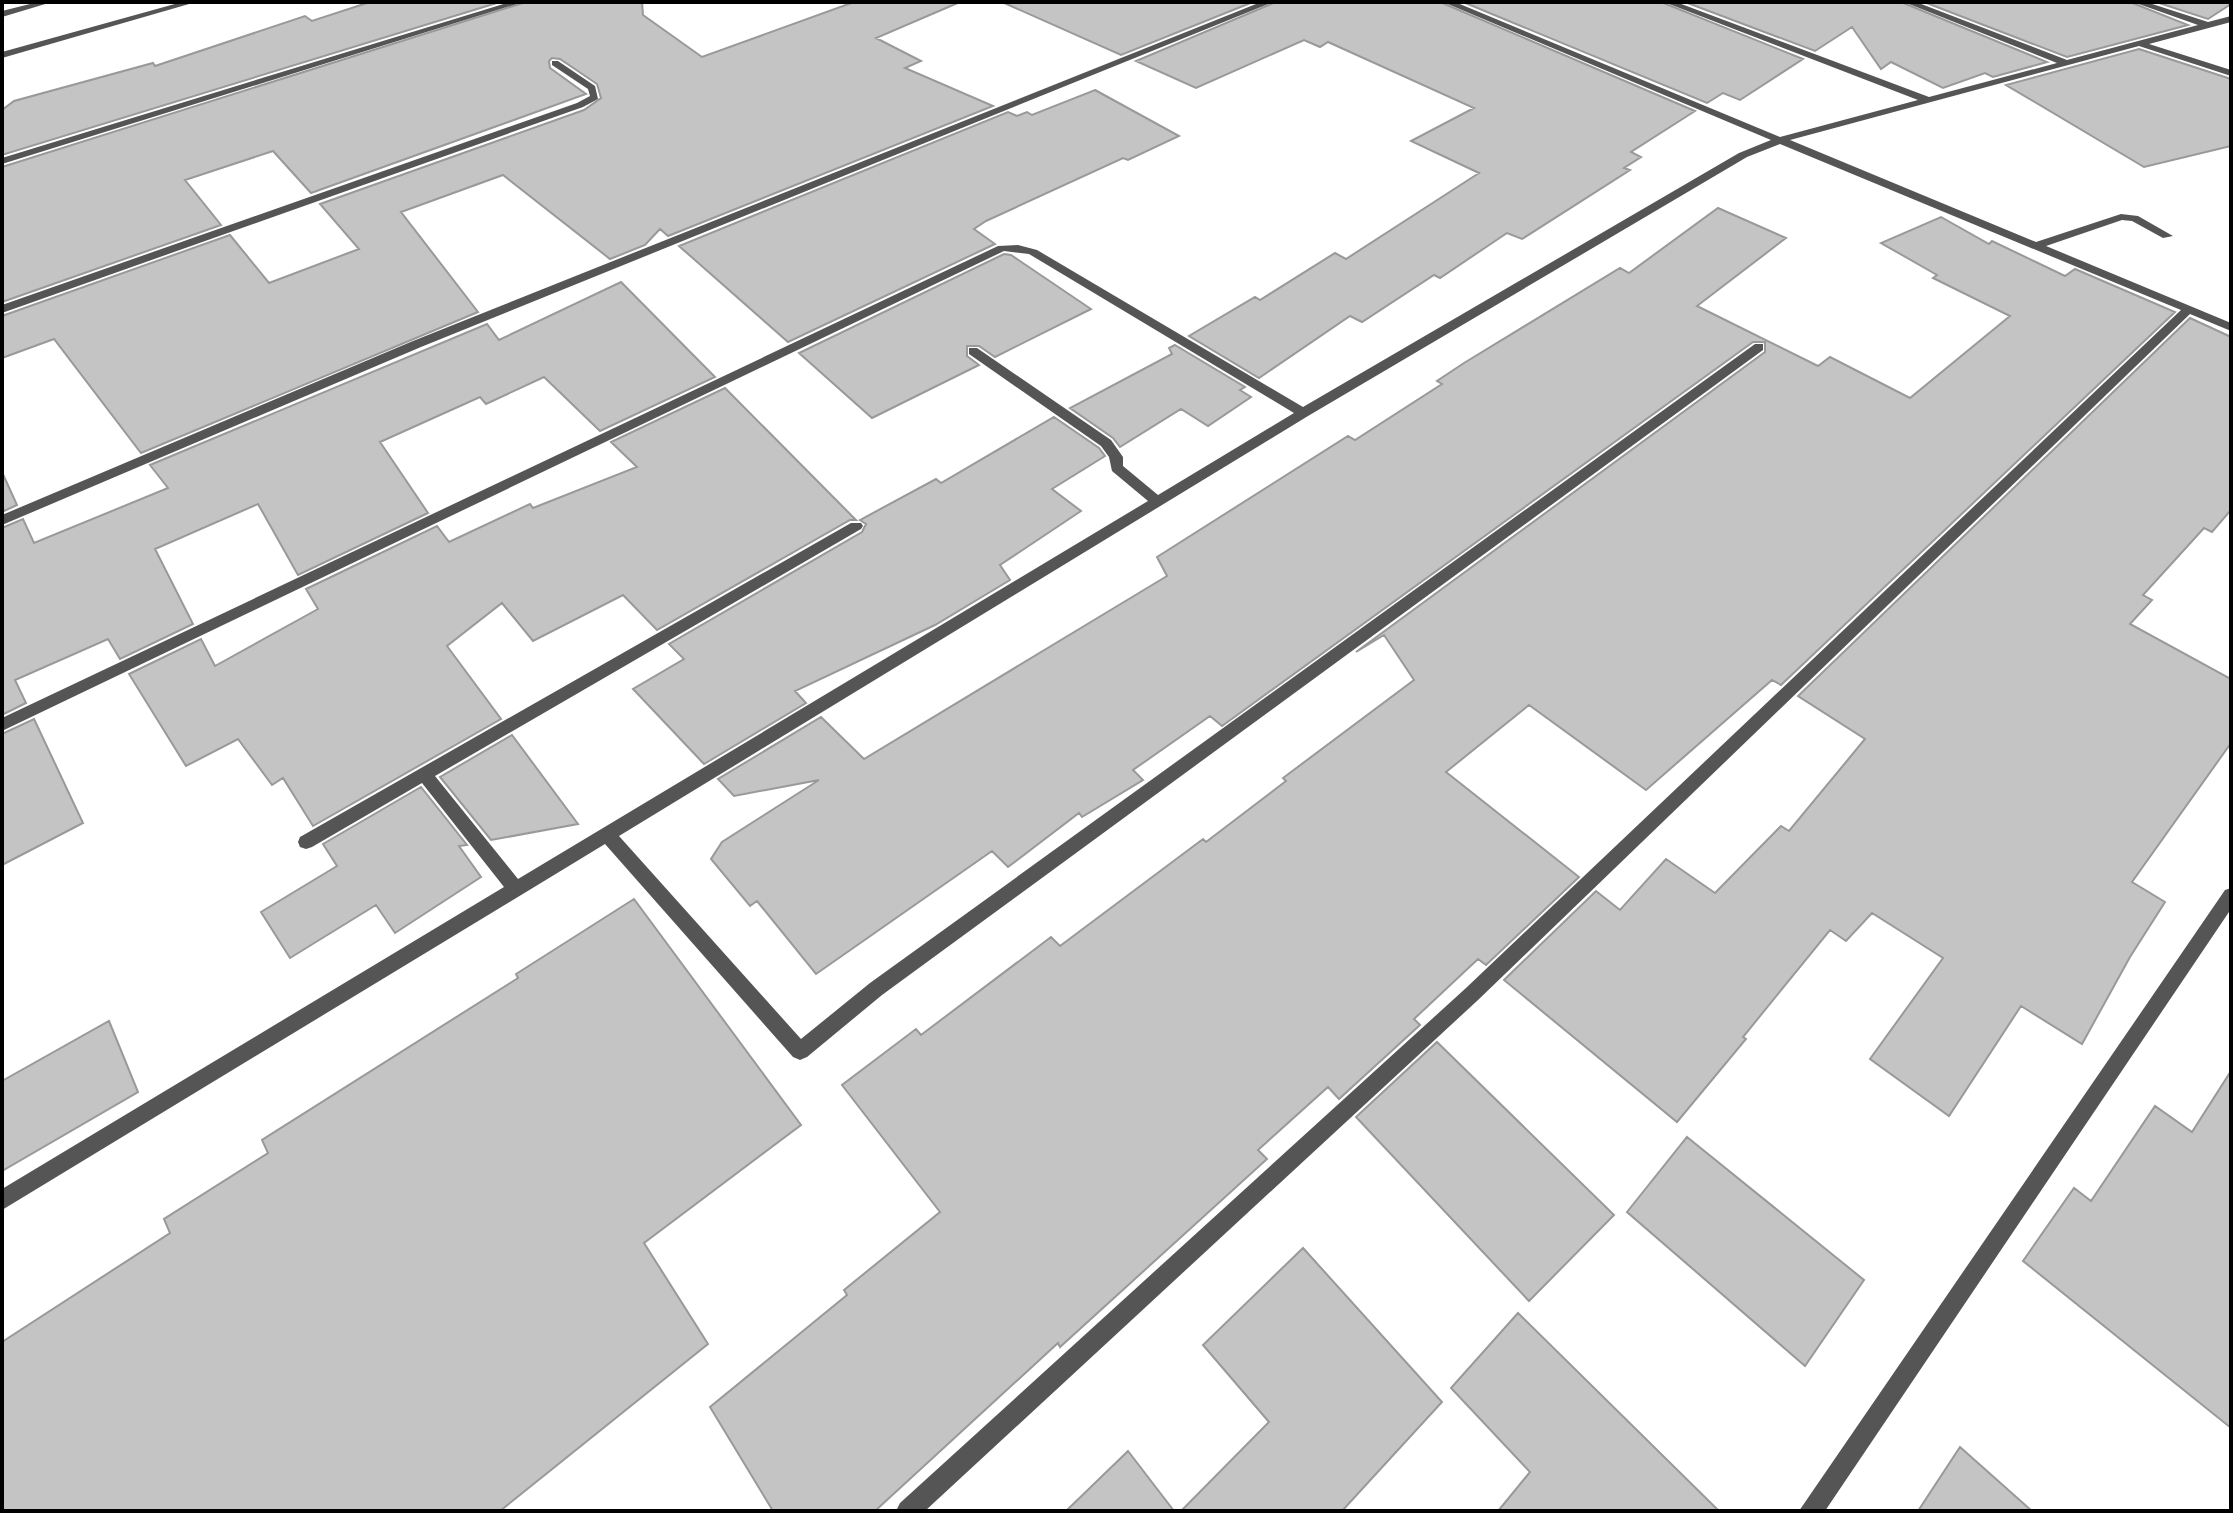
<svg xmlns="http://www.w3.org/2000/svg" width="2233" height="1513" viewBox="0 0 2233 1513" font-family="Manrope,sans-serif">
  <rect width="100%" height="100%" fill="#fff"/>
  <!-- building -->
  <path fill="#c4c4c4" stroke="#999" stroke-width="2" d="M 370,2 L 500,2 L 2,155 L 2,110 L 14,101 L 153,63 L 155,66 L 305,16 L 312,21 Z
    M 526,2 L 642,2 L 643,15 L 702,57 L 854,2 L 960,2 L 876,38 L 921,61 L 905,68 L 993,106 L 668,236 L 660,229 L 645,245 L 610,259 L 503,175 L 401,212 L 478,312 L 141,453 L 54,339 L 2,358 L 2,316 L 230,235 L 269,283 L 359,249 L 320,204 L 584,110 L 601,98 L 597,84 L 560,59 L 552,58 L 549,61 L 550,68 L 586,94 L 311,193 L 273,151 L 185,180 L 221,225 L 2,302 L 2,167 Z
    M 1002,2 L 1253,2 L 1121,55 Z
    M 1276,2 L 1440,2 L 1695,111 L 1631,152 L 1641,157 L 1624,168 L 1630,170 L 1522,239 L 1507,233 L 1440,278 L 1434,275 L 1362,322 L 1350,316 L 1259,378 L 1189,336 L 1255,297 L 1260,300 L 1335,253 L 1346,259 L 1479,173 L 1411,141 L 1474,108 L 1328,42 L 1320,47 L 1304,40 L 1196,88 L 1136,61 Z
    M 1463,2 L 1661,2 L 1803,59 L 1740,100 L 1723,93 L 1707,103 Z
    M 1685,2 L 1901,2 L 2047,62 L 1993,77 L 1985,73 L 1943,88 L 1891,62 L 1881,69 L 1852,27 L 1815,51 Z
    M 1924,2 L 2130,2 L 2188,25 L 2067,57 Z
    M 2156,2 L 2231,2 L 2231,4 L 2208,19 Z
    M 2139,49 L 2231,79 L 2231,146 L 2144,167 L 2006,85 Z
    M 1095,90 L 1179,136 L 1128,160 L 1123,158 L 986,221 L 974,229 L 995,244 L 788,342 L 679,246 L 1008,112 L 1017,116 L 1027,112 L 1032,115 Z
    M 1718,208 L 1786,238 L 1697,306 L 1818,366 L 1830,357 L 1910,398 L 2010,316 L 1933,278 L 1937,275 L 1881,243 L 1941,217 L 1989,244 L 1992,241 L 2065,276 L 2075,269 L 2175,312 L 1781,685 L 1772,680 L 1646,790 L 1529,705 L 1446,772 L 1579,877 L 1486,965 L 1478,959 L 1414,1019 L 1420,1025 L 1339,1099 L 1328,1087 L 1258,1150 L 1267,1159 L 1060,1347 L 1058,1343 L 875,1511 L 773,1511 L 710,1407 L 847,1295 L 844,1290 L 940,1212 L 842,1085 L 916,1029 L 921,1035 L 1051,937 L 1060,946 L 1203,839 L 1206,842 L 1286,781 L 1283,778 L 1414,680 L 1384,635 L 1356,652 L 1765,352 L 1765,342 L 1753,342 L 1222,726 L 1210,716 L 1133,770 L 1143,780 L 1082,817 L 1079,813 L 1008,867 L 992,851 L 816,974 L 757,901 L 750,906 L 711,859 L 722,842 L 819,780 L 734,796 L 718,779 L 821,717 L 864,759 L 1167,576 L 1157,557 L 1348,436 L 1355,440 L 1442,384 L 1437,381 L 1464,363 L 1620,268 L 1629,273 Z
    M 1004,254 L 1011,255 L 1091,309 L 995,357 L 979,346 L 967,346 L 967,356 L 979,365 L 872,418 L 799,353 Z
    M 621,282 L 715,377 L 600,431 L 544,377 L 486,404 L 480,397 L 380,442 L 428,513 L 298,575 L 258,504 L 155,549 L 193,624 L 120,659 L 108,639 L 15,680 L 26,703 L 2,715 L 2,528 L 23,519 L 34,543 L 168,488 L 150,465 L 487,324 L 499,340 Z
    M 2190,318 L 2231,337 L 2231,510 L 2212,532 L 2204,528 L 2143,595 L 2152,600 L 2130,624 L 2231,679 L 2231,743 L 2132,882 L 2165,902 L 2130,957 L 2082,1044 L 2021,1006 L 1949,1116 L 1870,1059 L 1943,958 L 1872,913 L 1846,941 L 1830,930 L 1743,1037 L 1746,1039 L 1677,1122 L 1504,980 L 1596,891 L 1620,910 L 1666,859 L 1715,893 L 1781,826 L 1789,831 L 1865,739 L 1798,696 Z
    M 1175,345 L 1245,387 L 1240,390 L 1251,397 L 1208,426 L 1181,409 L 1120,447 L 1113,438 L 1070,408 L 1172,354 L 1169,348 Z
    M 725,388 L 856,520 L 850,520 L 657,630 L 623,595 L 533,641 L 502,603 L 447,646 L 501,719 L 313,826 L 283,778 L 272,785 L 238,739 L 186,766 L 129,674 L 201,639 L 215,666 L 318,609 L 306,589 L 437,526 L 449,542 L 530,504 L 533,508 L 637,467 L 611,442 Z
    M 1054,417 L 1099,448 L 1105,456 L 1052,489 L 1081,511 L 1000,565 L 1010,580 L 935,625 L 795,691 L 806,703 L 704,764 L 633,689 L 684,659 L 669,644 L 862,532 L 866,524 L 860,520 L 936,479 L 941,483 Z
    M 2,472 L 17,505 L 2,512 Z
    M 34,719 L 83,823 L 2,865 L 2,734 Z
    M 512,735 L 578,824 L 491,840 L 440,777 Z
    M 421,787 L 467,845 L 459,846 L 481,877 L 395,933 L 376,905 L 290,958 L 261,912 L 337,866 L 323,844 Z
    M 634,899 L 801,1125 L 644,1243 L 708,1344 L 500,1511 L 2,1511 L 2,1342 L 170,1233 L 164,1219 L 268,1153 L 262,1140 L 518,978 L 516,974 Z
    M 109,1021 L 138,1092 L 2,1171 L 2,1081 Z
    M 1437,1042 L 1614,1215 L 1529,1301 L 1356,1117 Z
    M 2231,1071 L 2231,1428 L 2023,1261 L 2074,1188 L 2091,1201 L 2155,1106 L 2192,1132 Z
    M 1687,1137 L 1864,1280 L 1805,1366 L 1627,1212 Z
    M 1303,1248 L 1442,1402 L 1342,1511 L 1181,1511 L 1269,1422 L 1203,1345 Z
    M 1518,1313 L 1719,1511 L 1498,1511 L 1530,1472 L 1451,1388 Z
    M 1960,1447 L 2032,1511 L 1918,1511 Z
    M 1128,1451 L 1174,1511 L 1066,1511 Z"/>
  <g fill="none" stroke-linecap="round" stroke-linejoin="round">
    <!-- minor -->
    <path fill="#555" fill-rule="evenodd" d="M 38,2 L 52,2 L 2,17 L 2,11 Z
      M 182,2 L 196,2 L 2,58 L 2,52 Z
      M 510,2 L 523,2 L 2,164 L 2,158 Z
      M 1261,2 L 1273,2 L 421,347 L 2,525 L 2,515 L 413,341 Z
      M 1443,2 L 1455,2 L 1780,137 L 1918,100 L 1664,2 L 1676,2 L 1929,97 L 2057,63 L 1904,2 L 1916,2 L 2067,60 L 2198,25 L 2133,2 L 2146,2 L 2208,22 L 2231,16 L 2231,22 L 2149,44 L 2231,70 L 2231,76 L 2139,46 L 1790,140 L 2036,242 L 2121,214 L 2138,216 L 2173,236 L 2163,238 L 2132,221 L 2122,220 L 2046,246 L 2231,323 L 2231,331 L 2190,314 L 1478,1000 L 925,1511 L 896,1511 L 900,1503 L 1466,988 L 2181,310 L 1780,144 L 1747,157 L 1308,416 L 619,836 L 801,1039 L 870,983 L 1755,344 L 1763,344 L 1763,350 L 882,995 L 807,1057 L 800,1060 L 793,1057 L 605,844 L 2,1210 L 2,1189 L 504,887 L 422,783 L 312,847 L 306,849 L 300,847 L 298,842 L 300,837 L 851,523 L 861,523 L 863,526 L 861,529 L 435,776 L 518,879 L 1148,501 L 1112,471 L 1109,457 L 1101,446 L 969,354 L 969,348 L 977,348 L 1111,440 L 1123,457 L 1123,466 L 1158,495 L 1294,413 L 1029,254 L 1004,251 L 2,731 L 2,718 L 998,246 L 1018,245 L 1037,250 L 1303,407 L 1739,153 L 1771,140 Z
      M 552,61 L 558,61 L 595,86 L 598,99 L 583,107 L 2,313 L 2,305 L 577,103 L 590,96 L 588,89 L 552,65 Z
      M 2231,888 L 2231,909 L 1825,1511 L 1799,1511 L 2225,890 Z"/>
  </g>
  <!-- border -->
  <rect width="2233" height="1513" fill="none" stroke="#000000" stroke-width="8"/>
</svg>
